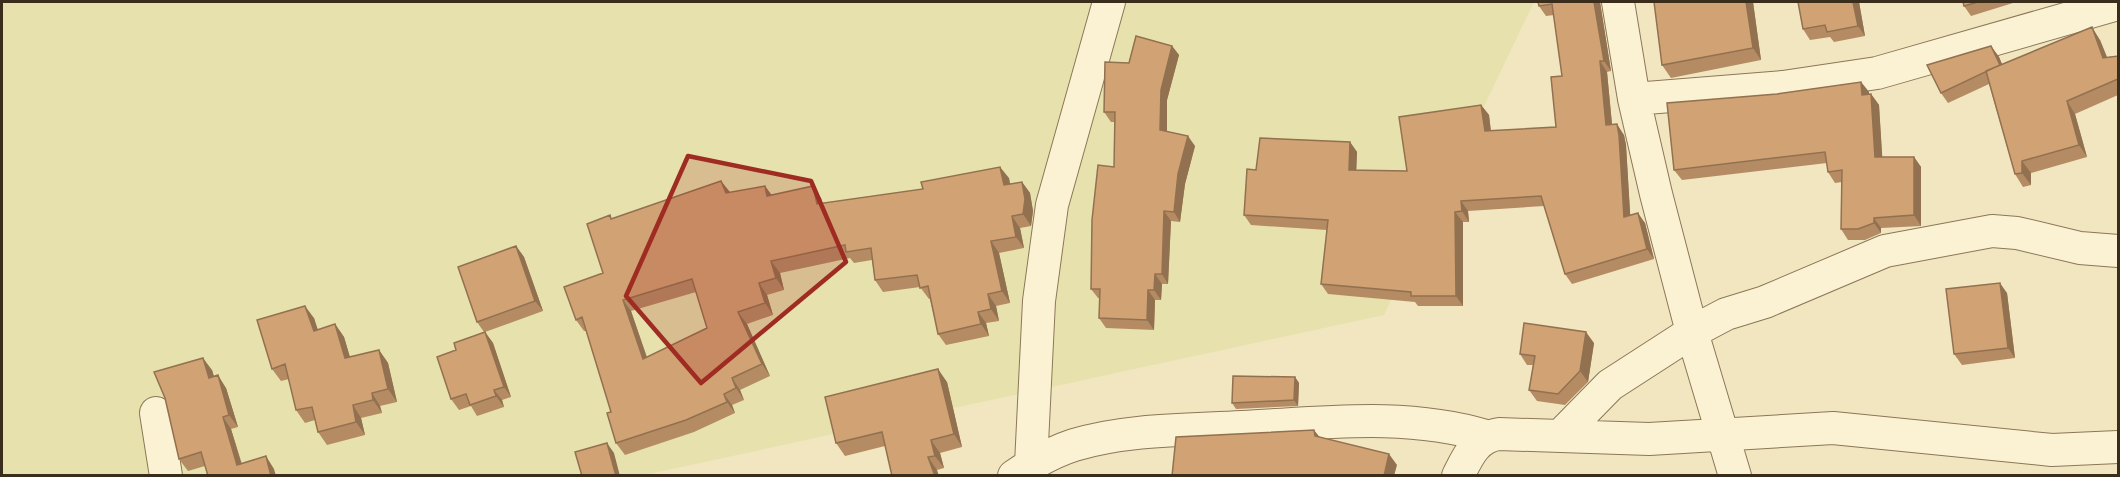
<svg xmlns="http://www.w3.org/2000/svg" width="2120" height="477" viewBox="0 0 2120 477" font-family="'Roboto Serif',serif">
  <rect width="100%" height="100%" fill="#f1e6c0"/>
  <!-- farmland -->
  <path fill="#e7e2ad" d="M 2,2 L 1534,2 L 1384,315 L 640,476 L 2,475 Z"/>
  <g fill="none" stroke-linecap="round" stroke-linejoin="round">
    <!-- street casing -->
    <g stroke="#8b7757" stroke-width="34">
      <path id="street" d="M 1618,2 L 1634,99 L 1656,194 L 1692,332 L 1735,476
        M 1634,99 L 1783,87 L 1877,73 L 2118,4
        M 156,413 L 166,476
        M 1561,435 L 1610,385 L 1692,332 L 1726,314 L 1765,302 L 1885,251 L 1992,231 L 2017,233 L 2080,248 L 2118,251
        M 1031,464 L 1039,301 L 1052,205 L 1109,2
        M 1014,476 C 1033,463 1052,452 1074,445 C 1127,429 1187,430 1242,427 C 1323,423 1406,412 1486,436
        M 1458,476 C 1468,456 1476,437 1499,434 L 1649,439 L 1833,428 L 2052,450 L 2118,447"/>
    </g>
    <!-- street -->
    <use href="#street" stroke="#fbf2d4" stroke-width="32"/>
  </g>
  <!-- wall -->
  <path fill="#b48b63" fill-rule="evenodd" d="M 1538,2 L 1600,2 L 1611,71 L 1607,72 L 1612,124 L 1624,135 L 1626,145 L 1630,215 L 1645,223 L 1654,259 L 1572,284 L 1565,274 L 1544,206 L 1468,211 L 1469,222 L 1463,222 L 1463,306 L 1418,306 L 1415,302 L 1328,294 L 1321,284 L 1327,230 L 1251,225 L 1244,215 L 1256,170 L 1350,142 L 1357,152 L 1356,170 L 1407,171 L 1481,105 L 1489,115 L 1491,131 L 1556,127 L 1562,76 L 1554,15 L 1546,16 L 1539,6 Z
    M 1753,2 L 1761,60 L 1671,78 L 1662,65 Z
    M 1798,2 L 1859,2 L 1865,36 L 1834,42 L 1830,37 L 1810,40 L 1803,29 Z
    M 1963,2 L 2013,2 L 2013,3 L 1971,16 L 1964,6 Z
    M 2100,40 L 2107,57 L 2118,56 L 2118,95 L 2075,114 L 2087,157 L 2031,173 L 2031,185 L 2023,187 L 2015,174 L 1989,84 L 1948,103 L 1941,93 L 1991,46 L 1999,57 L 2002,64 Z
    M 1172,46 L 1179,55 L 1167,100 L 1167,131 L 1195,146 L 1185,184 L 1180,222 L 1171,221 L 1168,284 L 1162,284 L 1161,300 L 1155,300 L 1154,330 L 1106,328 L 1099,318 L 1099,298 L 1098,298 L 1091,289 L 1114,167 L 1115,122 L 1111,122 L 1104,112 L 1129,63 Z
    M 1861,82 L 1869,92 L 1869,94 L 1871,94 L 1879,105 L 1882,157 L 1914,157 L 1921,167 L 1921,226 L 1881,228 L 1881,233 L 1865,240 L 1848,240 L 1841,229 L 1842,182 L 1835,183 L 1828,172 L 1827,163 L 1682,180 L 1674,170 L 1777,94 Z
    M 1009,178 L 1010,184 L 1022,182 L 1030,193 L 1033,211 L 1031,226 L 1020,228 L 1024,248 L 999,253 L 1010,303 L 996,306 L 999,321 L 986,323 L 989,336 L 946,345 L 938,334 L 930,299 L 929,299 L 920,287 L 883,292 L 875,280 L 872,260 L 854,263 L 850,258 L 780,273 L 784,290 L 767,295 L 773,315 L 747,324 L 770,376 L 740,390 L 744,400 L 732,405 L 735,413 L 694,432 L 625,455 L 616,443 L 611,412 L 586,331 L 584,331 L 576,320 L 603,273 L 612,219 L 730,193 L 765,186 L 771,195 L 821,198 L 822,203 ZM 696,292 L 707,328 L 647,357 L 631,311 Z
    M 516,246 L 524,257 L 543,311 L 485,332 L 493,343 L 511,397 L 502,400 L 504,407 L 477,416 L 471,406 L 459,410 L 451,399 L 456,350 L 484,332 L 477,322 Z
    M 2007,293 L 2015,358 L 1962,365 L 1954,354 Z
    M 314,318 L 318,330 L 335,324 L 344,337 L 350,357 L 379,350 L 388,363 L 397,402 L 380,406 L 382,413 L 361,418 L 365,435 L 327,445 L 318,432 L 315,420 L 305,423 L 296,410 L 289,379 L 281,381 L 272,369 Z
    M 1594,343 L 1588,382 L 1565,405 L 1537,401 L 1529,390 L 1533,365 L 1527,365 L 1520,354 Z
    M 212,370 L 214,377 L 226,388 L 238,427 L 231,429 L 242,464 L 274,469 L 205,466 L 188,471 L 179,459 L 165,398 Z
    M 1295,377 L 1299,383 L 1298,406 L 1236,409 L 1232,403 Z
    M 947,382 L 962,447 L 940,453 L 944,468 L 937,470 L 885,446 L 845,456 L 836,443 Z"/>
  <!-- shaded-wall -->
  <path fill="#927150" d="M 1594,2 L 1600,2 L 1611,71 L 1604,61 Z
    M 1746,2 L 1753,2 L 1761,60 L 1753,48 Z
    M 1853,2 L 1859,2 L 1865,36 L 1858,26 Z
    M 2092,27 L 2100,40 L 2112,70 L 2103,58 Z
    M 1172,46 L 1179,55 L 1167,100 L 1167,140 L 1160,130 L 1161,90 Z
    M 1991,46 L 1999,57 L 2007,76 L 2000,65 Z
    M 1600,61 L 1607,72 L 1613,135 L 1606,125 Z
    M 1861,82 L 1869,92 L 1870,105 L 1862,95 Z
    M 1871,94 L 1879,105 L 1883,168 L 1875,157 Z
    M 2067,101 L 2075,114 L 2087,157 L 2079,145 Z
    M 1481,105 L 1489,115 L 1492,142 L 1485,131 Z
    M 1617,124 L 1624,135 L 1626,145 L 1631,227 L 1624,217 Z
    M 1188,136 L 1195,146 L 1185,184 L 1180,222 L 1174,212 L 1178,174 Z
    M 1350,142 L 1357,152 L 1356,180 L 1349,170 Z
    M 1914,157 L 1921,167 L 1921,226 L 1914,215 Z
    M 2022,161 L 2031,173 L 2031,185 L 2022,173 Z
    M 1000,167 L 1009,178 L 1012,196 L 1004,185 Z
    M 721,181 L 730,192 L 734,205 L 726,193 Z
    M 1022,182 L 1030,193 L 1033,211 L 1031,226 L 1023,214 Z
    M 765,186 L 774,198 L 767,196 Z
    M 813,186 L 821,198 L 825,216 L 817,204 Z
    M 1461,201 L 1468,211 L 1469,222 L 1462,211 Z
    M 1164,211 L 1171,221 L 1168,284 L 1162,274 Z
    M 1455,212 L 1463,222 L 1463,306 L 1456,296 Z
    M 1638,213 L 1645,223 L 1654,259 L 1647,249 Z
    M 1012,216 L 1020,228 L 1024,248 L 1016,237 Z
    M 1874,218 L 1881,228 L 1881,233 L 1874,223 Z
    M 991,241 L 999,253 L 1010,303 L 1002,291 Z
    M 516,246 L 524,257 L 543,311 L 535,301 Z
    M 771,261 L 780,273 L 784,290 L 776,278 Z
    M 1155,274 L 1162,284 L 1161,300 L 1154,290 Z
    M 759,283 L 767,295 L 773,315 L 765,303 Z
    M 2000,283 L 2007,293 L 2015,358 L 2008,348 Z
    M 1148,290 L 1155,300 L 1154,330 L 1147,320 Z
    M 988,294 L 996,306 L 999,321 L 991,309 Z
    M 623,300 L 631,311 L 651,370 L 643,359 Z
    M 305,306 L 314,318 L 322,344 L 314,331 Z
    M 738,312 L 747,324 L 770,376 L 762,364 Z
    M 978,312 L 986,323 L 989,336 L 981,324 Z
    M 335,324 L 344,337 L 354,371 L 345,358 Z
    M 485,332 L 493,343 L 511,397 L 504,387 Z
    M 1586,332 L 1594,343 L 1588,382 L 1580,371 Z
    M 379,350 L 388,363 L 397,402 L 388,389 Z
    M 203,358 L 212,370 L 218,390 L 209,378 Z
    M 938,369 L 947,382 L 962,447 L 954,434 Z
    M 218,375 L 226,388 L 238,427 L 229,415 Z
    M 1295,377 L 1299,383 L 1298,406 L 1294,400 Z
    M 732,378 L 740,390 L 744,400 L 736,388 Z
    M 494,390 L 502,400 L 504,407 L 496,396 Z
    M 372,393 L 380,406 L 382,413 L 373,400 Z
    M 724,394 L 732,405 L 735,413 L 727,402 Z
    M 353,405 L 361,418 L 365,435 L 356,422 Z
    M 223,417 L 231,429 L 245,476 L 237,465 Z
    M 1314,430 L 1322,440 L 1315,436 Z
    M 931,440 L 940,453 L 944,468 L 935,456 Z
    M 607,443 L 614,453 L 620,476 L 616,476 Z
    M 1389,454 L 1397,465 L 1394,476 L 1384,476 Z
    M 266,456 L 274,469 L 276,476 L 271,476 Z
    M 928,457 L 937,470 L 939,476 L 935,476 Z"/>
  <!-- building -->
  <path fill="#d1a273" stroke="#927150" stroke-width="1.5" fill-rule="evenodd" d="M 1538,2 L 1594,2 L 1604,61 L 1600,61 L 1606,125 L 1617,124 L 1619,135 L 1624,217 L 1638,213 L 1647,249 L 1565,274 L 1541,196 L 1461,201 L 1462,211 L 1455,212 L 1456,296 L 1411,296 L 1411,292 L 1321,284 L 1328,220 L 1244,215 L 1247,169 L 1256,170 L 1260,138 L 1350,142 L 1349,170 L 1407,171 L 1399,117 L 1481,105 L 1485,131 L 1556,127 L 1551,77 L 1562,76 L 1552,4 L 1539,6 Z
    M 1654,2 L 1746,2 L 1753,48 L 1662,65 Z
    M 1798,2 L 1853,2 L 1858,26 L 1827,32 L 1825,25 L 1803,29 Z
    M 1963,2 L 1978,2 L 1964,6 Z
    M 2092,27 L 2103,58 L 2118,56 L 2118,79 L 2067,101 L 2079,145 L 2022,161 L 2022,173 L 2015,174 L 1986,71 Z
    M 1136,36 L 1172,46 L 1161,90 L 1160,130 L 1188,136 L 1178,174 L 1174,212 L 1164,211 L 1162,274 L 1155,274 L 1154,290 L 1148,290 L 1147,320 L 1099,318 L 1100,289 L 1091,289 L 1092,220 L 1098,165 L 1114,167 L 1115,112 L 1104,112 L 1105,62 L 1129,63 Z
    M 1991,46 L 2000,65 L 1941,93 L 1927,65 Z
    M 1861,82 L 1862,95 L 1871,94 L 1875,157 L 1914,157 L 1914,215 L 1874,218 L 1874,223 L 1858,229 L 1841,229 L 1842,170 L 1828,172 L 1825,152 L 1674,170 L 1667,103 L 1777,94 Z
    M 1000,167 L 1004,185 L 1022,182 L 1025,199 L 1023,214 L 1012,216 L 1016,237 L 991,241 L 1002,291 L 988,294 L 991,309 L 978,312 L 981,324 L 938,334 L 928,286 L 920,288 L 917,275 L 875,280 L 871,248 L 846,252 L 845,245 L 771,261 L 776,278 L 759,283 L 765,303 L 738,312 L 762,364 L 732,378 L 736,388 L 724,394 L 727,402 L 686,420 L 616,443 L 607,413 L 611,412 L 582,317 L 576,320 L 564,287 L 603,273 L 587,224 L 610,215 L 611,219 L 721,181 L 726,193 L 765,186 L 767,196 L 813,186 L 817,204 L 923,189 L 921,182 ZM 692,279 L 707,328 L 643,359 L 623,300 Z
    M 516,246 L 535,301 L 477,322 L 458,267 Z
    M 2000,283 L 2008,348 L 1954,354 L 1946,289 Z
    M 305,306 L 314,331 L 335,324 L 345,358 L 379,350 L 388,389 L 372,393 L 373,400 L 353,405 L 356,422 L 318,432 L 312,407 L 296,410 L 285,364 L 272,369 L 257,320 Z
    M 1524,323 L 1586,332 L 1580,371 L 1558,394 L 1529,390 L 1535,356 L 1520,354 Z
    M 485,332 L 504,387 L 494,390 L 496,396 L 470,405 L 466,394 L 451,399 L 437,357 L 456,350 L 454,343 Z
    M 203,358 L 209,378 L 218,375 L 229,415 L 223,417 L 237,465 L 266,456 L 271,476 L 208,476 L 201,452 L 179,459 L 165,398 L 154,372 Z
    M 938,369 L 954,434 L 931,440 L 935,456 L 928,457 L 935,476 L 892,476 L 882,432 L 836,443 L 825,397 Z
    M 1233,376 L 1295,377 L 1294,400 L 1232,403 Z
    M 1314,430 L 1315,436 L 1389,454 L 1384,476 L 1172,476 L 1176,437 Z
    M 607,443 L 616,476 L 582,476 L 575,452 Z"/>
  <!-- marked area -->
  <path fill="#9e2c23" fill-opacity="0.2" stroke="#9e2c23" stroke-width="4.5" stroke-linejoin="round" d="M 688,156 L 811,181 L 846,262 L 701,383 L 626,296 Z"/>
  <!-- border -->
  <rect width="2120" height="477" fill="none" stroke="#3a2d1c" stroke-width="6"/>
</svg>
